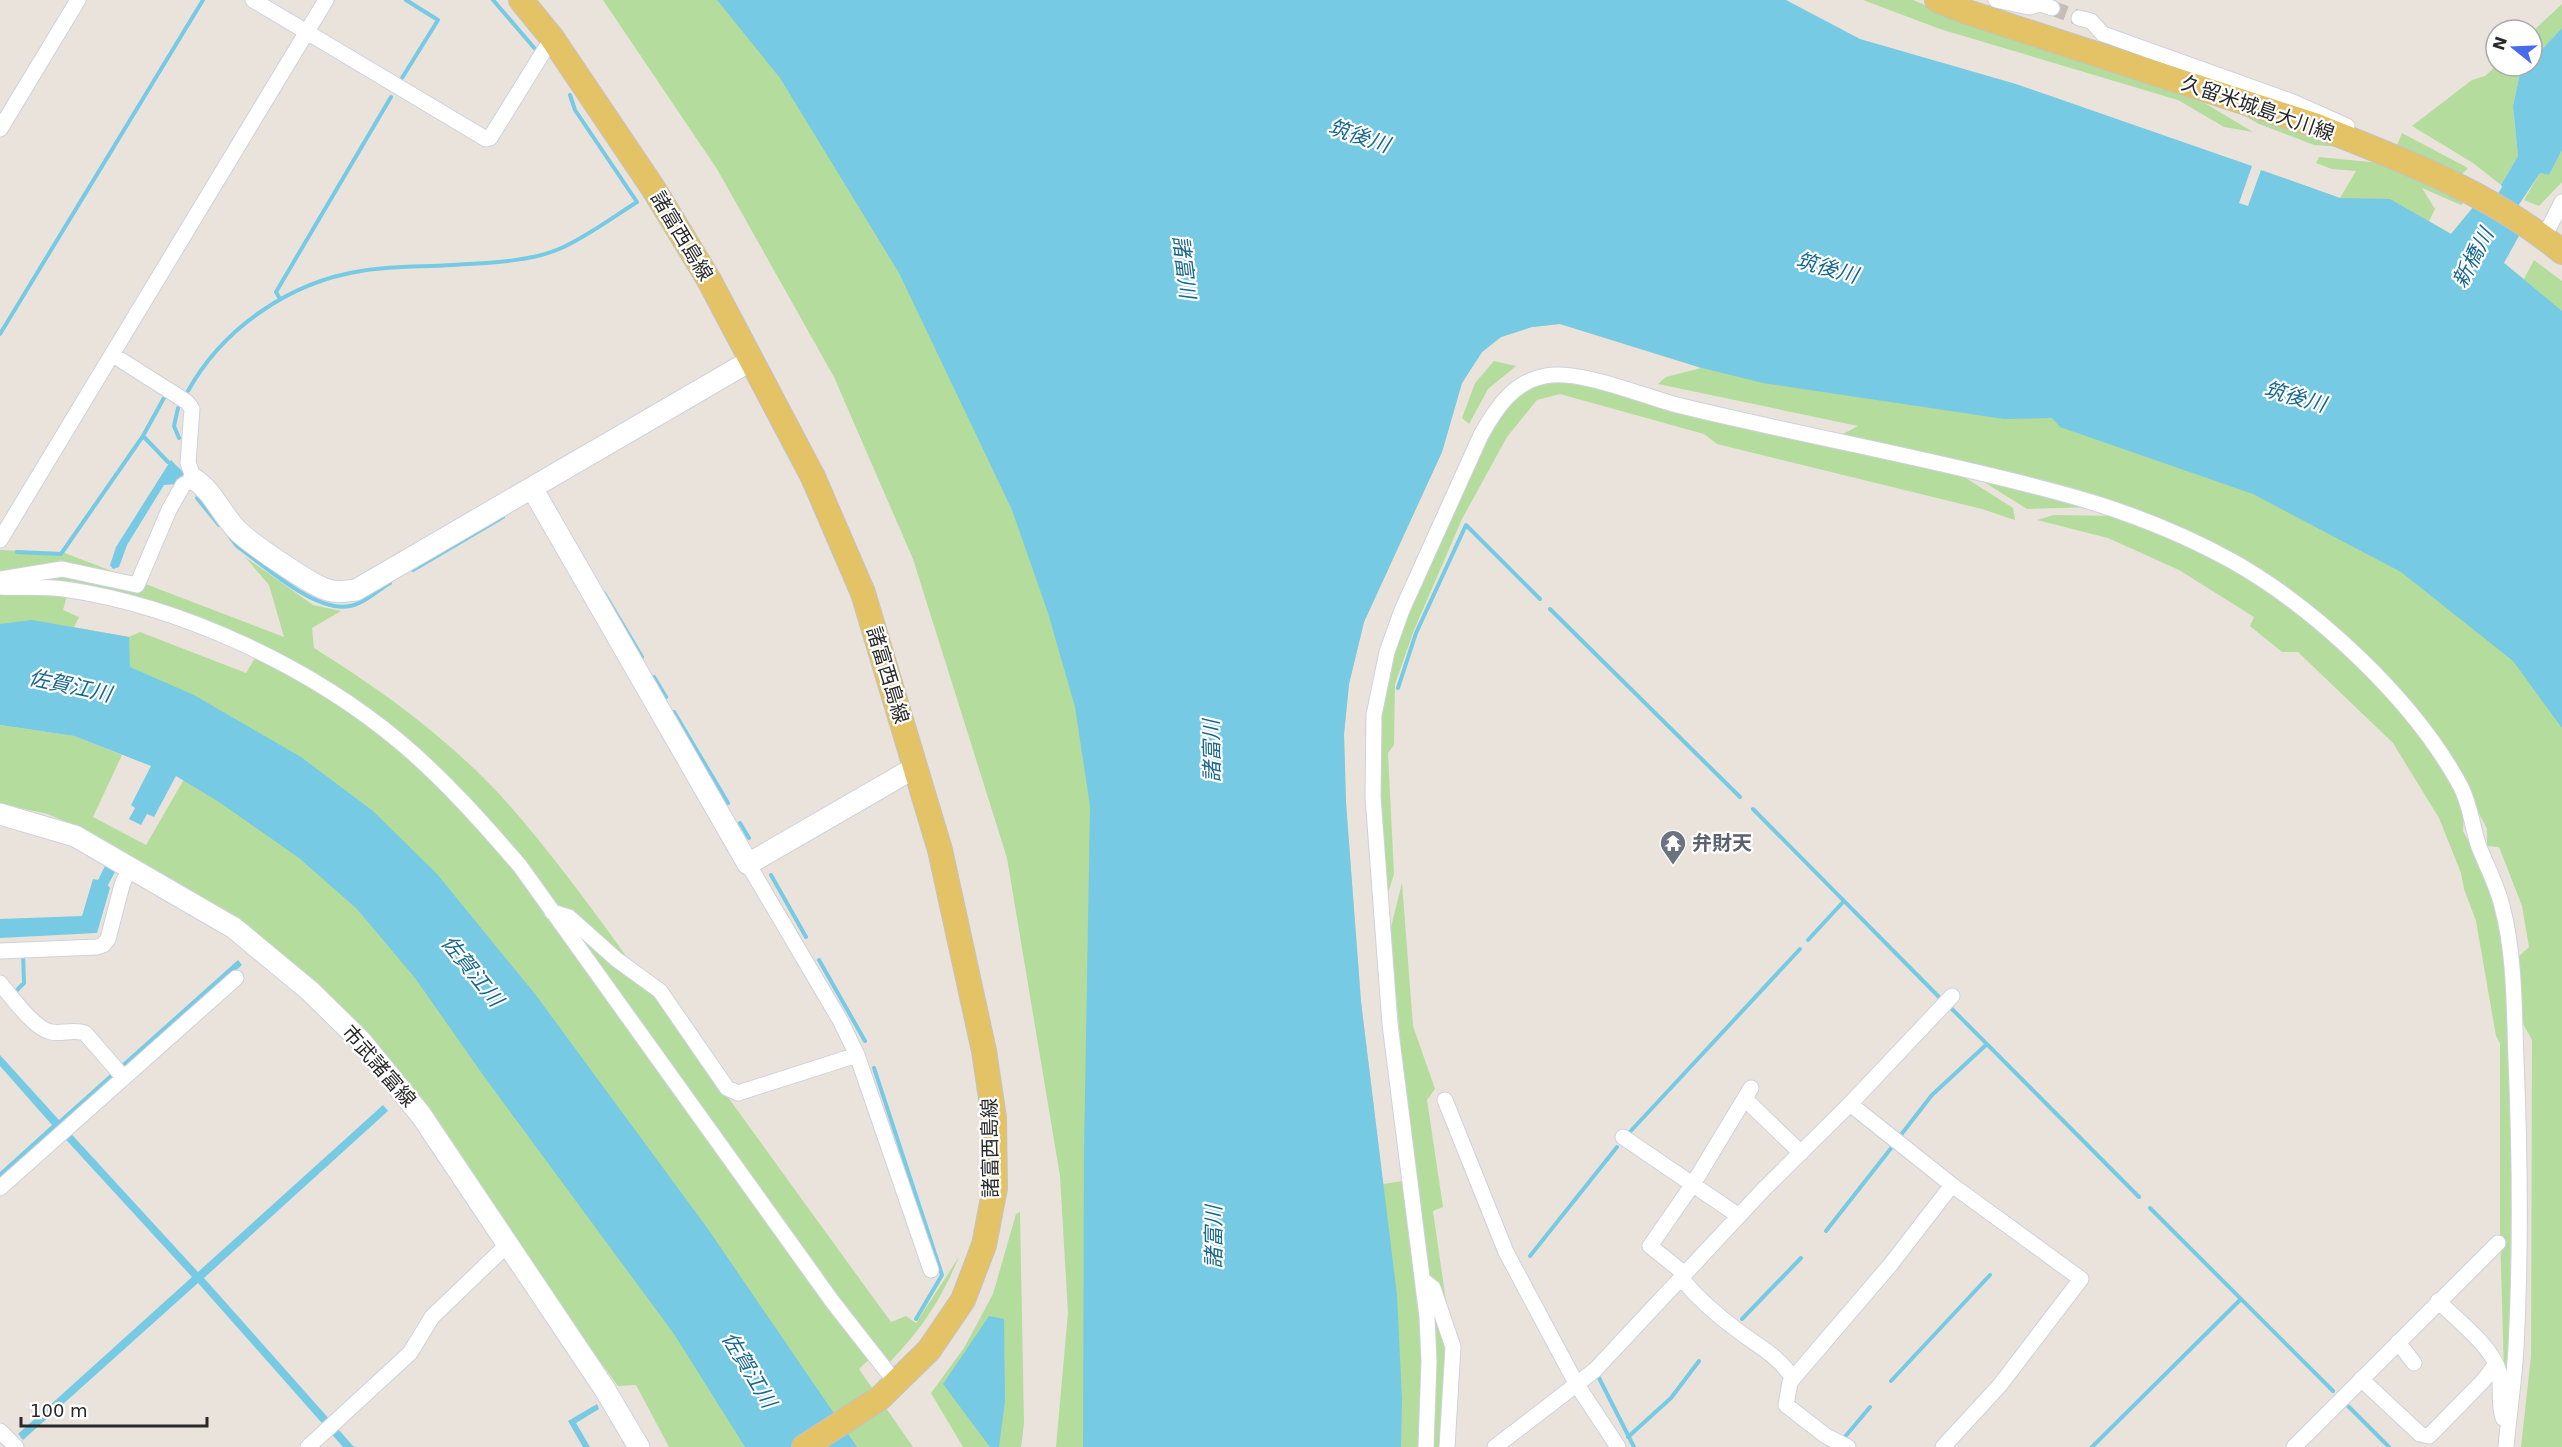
<svg xmlns="http://www.w3.org/2000/svg" width="2562" height="1447" viewBox="0 0 2562 1447" font-family="'DejaVu Sans','Noto Sans JP',sans-serif">
  <rect width="100%" height="100%" fill="#eae3dc"/>
  <!-- green -->
  <path fill="#b4dc9c" fill-rule="evenodd" d="M 603,0 L 762,0 L 848,123 L 1040,554 L 1101,806 L 1094,1447 L 1056,1447 L 1068,1313 L 1060,1176 L 1007,858 L 913,559 L 834,377 L 717,169 Z
    M 1863,0 L 1913,0 L 1953,17 L 2186,92 L 2253,132 L 2224,127 L 2178,100 L 1940,29 Z
    M 2562,4 L 2562,28 L 2532,60 L 2532,32 Z
    M 2496,66 L 2527,66 L 2520,73 L 2513,106 L 2518,156 L 2501,185 L 2473,163 L 2412,126 L 2472,80 L 2485,76 Z
    M 2223,104 L 2354,148 L 2314,145 L 2259,124 Z
    M 2402,133 L 2468,168 L 2460,176 L 2396,147 Z
    M 2562,150 L 2562,182 L 2539,206 L 2524,200 L 2540,173 L 2549,175 Z
    M 2319,157 L 2390,164 L 2468,199 L 2461,205 L 2422,188 L 2435,209 L 2429,221 L 2451,234 L 2475,205 L 2452,248 L 2261,170 L 2340,198 L 2356,171 L 2332,169 L 2316,163 Z
    M 2506,224 L 2504,263 L 2524,279 L 2534,260 L 2562,281 L 2562,360 L 2491,291 Z
    M 1573,312 L 2042,412 L 2359,534 L 2562,700 L 2562,1447 L 2521,1447 L 2531,1356 L 2532,1040 L 2521,1020 L 2518,957 L 2529,947 L 2522,906 L 2499,847 L 2487,846 L 2487,829 L 2450,757 L 2348,638 L 2153,517 L 2053,483 L 1841,435 L 1858,426 L 1658,384 L 1666,377 L 1701,368 L 1560,324 L 1532,327 L 1501,337 L 1482,352 L 1462,383 L 1442,452 L 1364,622 L 1349,684 L 1344,734 L 1346,803 L 1361,1002 L 1383,1184 L 1403,1181 L 1424,1358 L 1421,1447 L 1385,1447 L 1333,688 L 1451,390 L 1487,335 Z
    M 1494,361 L 1516,366 L 1488,389 L 1469,424 L 1462,418 L 1475,383 Z
    M 1543,380 L 1570,380 L 1958,473 L 2013,508 L 2015,520 L 1982,509 L 1717,444 L 1704,434 L 1560,394 L 1537,400 L 1507,437 L 1462,519 L 1414,630 L 1395,684 L 1394,745 L 1388,753 L 1394,874 L 1383,909 L 1375,740 L 1403,614 L 1484,433 L 1506,402 Z
    M 1976,477 L 2096,507 L 2027,509 Z
    M 2054,515 L 2117,516 L 2191,547 L 2253,581 L 2322,632 L 2398,704 L 2436,755 L 2464,810 L 2463,831 L 2490,882 L 2503,938 L 2512,1063 L 2510,1346 L 2505,1409 L 2500,1232 L 2500,1043 L 2496,1036 L 2476,921 L 2464,889 L 2461,873 L 2439,818 L 2393,743 L 2298,652 L 2282,652 L 2250,626 L 2254,617 L 2179,570 L 2108,538 L 2037,520 Z
    M 0,550 L 62,552 L 284,637 L 269,585 L 245,557 L 313,605 L 341,611 L 312,628 L 314,648 C 388,694 460,747 517,814 C 576,883 627,958 681,1032 C 751,1129 821,1226 891,1322 L 906,1316 L 916,1323 L 959,1257 C 940,1301 924,1326 890,1362 L 880,1349 L 859,1369 L 913,1447 L 843,1447 L 531,1007 L 0,641 ZM 71,581 L 161,604 L 262,646 L 246,673 L 140,632 L 129,637 L 74,627 L 79,617 L 63,610 Z
    M 0,725 L 74,736 L 122,755 L 93,817 L 146,845 L 183,781 L 195,770 L 394,921 L 757,1447 L 669,1447 L 636,1385 L 618,1386 L 565,1313 L 428,1106 L 319,985 L 226,911 L 93,834 L 48,814 L 0,804 Z
    M 1402,883 L 1413,1026 L 1435,1089 L 1427,1100 L 1443,1207 L 1433,1211 L 1450,1329 L 1429,1274 L 1411,1155 L 1390,931 Z
    M 1020,1212 L 1024,1424 L 1021,1447 L 963,1447 L 931,1393 L 964,1348 L 993,1294 L 1016,1214 Z
    M 1429,1291 L 1449,1352 L 1444,1447 L 1431,1447 Z"/>
  <!-- water -->
  <path fill="#77cae4" d="M 717,0 L 1786,0 L 1860,39 L 2016,84 L 2252,166 L 2239,203 L 2248,206 L 2261,170 L 2340,198 L 2390,199 L 2451,234 L 2475,205 L 2487,211 L 2502,187 L 2501,185 L 2518,156 L 2513,106 L 2520,73 L 2527,66 L 2532,66 L 2532,60 L 2562,28 L 2562,150 L 2549,175 L 2540,173 L 2506,224 L 2520,234 L 2504,263 L 2562,311 L 2562,728 L 2513,661 L 2401,572 L 2253,494 L 2060,427 L 2052,418 L 2004,419 L 1763,383 L 1702,368 L 1560,324 L 1532,327 L 1501,337 L 1482,352 L 1462,383 L 1442,452 L 1364,622 L 1349,684 L 1344,734 L 1346,803 L 1361,1002 L 1397,1295 L 1402,1399 L 1401,1447 L 1083,1447 L 1084,1151 L 1090,806 L 1075,707 L 1048,613 L 1012,510 L 899,273 L 780,78 Z
    M 171,460 L 184,473 L 177,484 L 164,485 L 127,545 L 119,567 L 113,569 L 110,565 L 116,547 Z
    M 32,620 L 129,637 L 130,667 L 194,695 L 301,757 L 373,811 L 437,874 L 535,994 L 708,1229 L 857,1447 L 745,1447 L 674,1334 L 483,1075 L 415,978 L 357,909 L 299,858 L 219,802 L 176,776 L 154,817 L 147,814 L 141,825 L 129,819 L 135,808 L 131,805 L 151,766 L 74,736 L 0,725 L 0,624 Z
    M 105,866 L 115,872 L 108,885 L 110,888 L 97,933 L 0,938 L 0,919 L 82,916 L 93,879 L 98,880 Z
    M 238,960 L 242,965 L 64,1126 L 198,1272 L 383,1105 L 388,1111 L 204,1278 L 354,1447 L 343,1447 L 198,1283 L 23,1440 L 18,1434 L 192,1277 L 58,1131 L 0,1183 L 0,1172 L 52,1125 L 0,1066 L 0,1055 L 59,1120 Z
    M 989,1316 L 1004,1319 L 1005,1401 L 999,1447 L 990,1447 L 943,1384 Z
    M 597,1404 L 599,1409 L 576,1423 L 590,1447 L 583,1447 L 568,1421 Z"/>
  <g fill="none" stroke-linecap="round" stroke-linejoin="round">
    <!-- stream -->
    <path stroke="#77cae4" stroke-width="4" d="M 493,0 L 536,50
      M 402,78 L 438,20 L 406,0
      M 280,299 L 276,292 L 391,97
      M 0,334 L 203,0
      M 188,391 C 223,328 290,282 361,271 C 391,266 422,267 452,265 C 485,263 529,262 559,249 C 585,238 613,217 637,202 L 575,110 L 570,95
      M 165,396 L 143,436 L 168,462
      M 178,408 L 174,426 L 179,438
      M 197,498 L 219,525
      M 230,537 L 237,546 C 264,565 315,613 350,606 C 363,604 378,590 390,583
      M 17,552 L 61,554 L 143,436
      M 413,570 L 503,517
      M 604,593 L 642,657
      M 1550,609 L 1740,797
      M 654,677 L 666,697
      M 1398,688 L 1416,633 L 1466,525 L 1540,599
      M 674,712 L 728,803
      M 1753,809 L 1939,997
      M 740,823 L 749,838
      M 771,875 L 806,937
      M 1808,940 L 1844,901
      M 819,960 L 865,1041
      M 13,994 L 24,983 L 23,952
      M 1949,1006 L 2139,1197
      M 874,1068 L 942,1275 L 916,1319
      M 1628,1134 L 1800,949
      M 1900,1136 L 1932,1095 L 1987,1044
      M 2150,1208 L 2333,1391
      M 1826,1231 L 1892,1147
      M 1530,1256 L 1617,1147
      M 1742,1319 L 1801,1258
      M 1597,1374 L 1634,1447
      M 1891,1381 L 1990,1275
      M 2348,1406 L 2389,1447
      M 1628,1437 L 1671,1398 L 1699,1361
      M 1844,1438 L 1870,1407
      M 2092,1447 L 2241,1299"/>
    <!-- street-tunnel -->
    <path stroke="#c3beb8" stroke-width="15" stroke-dasharray="15 8" stroke-linecap="butt" d="M 2052,8 L 2079,18"/>
    <!-- street casing -->
    <g stroke="#ced1dc" stroke-width="17">
      <path id="street" d="M 253,0 L 486,139 L 490,138 L 552,38
        M 1996,0 L 2029,7 L 2040,4 L 2052,8
        M 2079,18 L 2091,21 L 2103,34 L 2293,102 L 2347,126
        M 0,129 L 78,0
        M 2544,237 L 2562,202
        M 0,540 L 326,0
        M 0,579 L 62,569 L 137,585 L 169,510 L 183,485 L 194,479 L 188,463 L 192,409 L 187,402 L 113,355
        M 0,587 C 21,588 43,586 64,589 C 181,606 309,666 400,742 C 444,779 483,823 520,866 L 832,1301 L 896,1383
        M 748,864 L 840,1020 L 857,1055 L 931,1270
        M 552,912 L 569,917 L 616,959 L 660,991 L 727,1088 L 738,1093 L 857,1055
        M 0,951 L 97,947 L 103,945 L 108,939 L 122,885 L 130,867
        M 0,983 C 11,996 34,1029 51,1032 C 63,1034 73,1029 85,1033 L 124,1078
        M 1745,1099 L 1801,1153
        M 1445,1100 L 1506,1252 L 1577,1385 L 1618,1447
        M 1850,1104 L 1952,1185 L 2081,1279 L 2000,1385 L 1943,1447
        M 1623,1137 L 1739,1216
        M 0,1188 L 236,978
        M 1685,1274 L 1650,1246 L 1693,1184 L 1751,1088
        M 1681,1278 C 1698,1299 1719,1317 1741,1333 C 1760,1347 1781,1358 1793,1379
        M 1424,1281 L 1433,1288 L 1453,1347 L 1447,1447
        M 2438,1301 C 2456,1319 2493,1347 2499,1372 C 2502,1387 2498,1404 2503,1418
        M 2398,1342 L 2414,1363
        M 2361,1379 L 2420,1434 L 2429,1436 L 2483,1381 L 2496,1364
        M 0,1431 L 16,1447
        M 308,1447 L 410,1353 L 432,1317 L 507,1245
        M 1426,1447 L 1429,1361 L 1427,1317 L 1390,1024 L 1373,797 L 1374,715 L 1387,652 L 1402,610 L 1481,435 C 1496,408 1513,382 1545,376 C 1580,369 1642,396 1677,405 C 1771,428 1865,446 1959,468 C 2059,491 2141,511 2232,561 C 2317,609 2415,701 2461,787 C 2471,807 2472,827 2479,847 C 2487,867 2497,885 2502,906 C 2515,955 2514,1008 2516,1059 C 2520,1155 2521,1252 2516,1348 C 2514,1381 2509,1414 2506,1447
        M 1495,1447 L 1595,1370 L 1764,1189 L 1850,1104 L 1952,996
        M 1848,1447 L 1826,1436 L 1786,1405 L 1790,1382 L 1891,1264 L 1952,1185
        M 2294,1447 L 2498,1243"/>
    </g>
    <!-- secondary casing -->
    <g stroke="#ced1dc" stroke-width="23">
      <path id="secondary" d="M 194,479 C 214,492 222,516 239,532 C 252,544 312,586 328,590 C 337,593 346,591 356,590 L 750,361
        M 532,488 L 748,864 L 916,767
        M 0,814 L 75,836 L 234,928 L 310,991 L 360,1040 L 421,1115 L 604,1388 L 639,1447"/>
    </g>
    <!-- primary casing -->
    <g stroke="#c3c3c3" stroke-width="26">
      <path id="primary" d="M 521,0 L 552,38 L 653,188 L 709,280 L 813,477 L 863,593 L 940,850 L 984,1051 L 994,1118 L 995,1188 L 984,1245 L 963,1300 L 929,1350 L 880,1398 L 804,1447
        M 1937,0 L 1964,11 L 2314,125 C 2400,159 2490,192 2562,252"/>
    </g>
    <!-- street -->
    <use href="#street" stroke="#fff" stroke-width="15"/>
    <!-- secondary -->
    <use href="#secondary" stroke="#fff" stroke-width="21"/>
    <!-- primary -->
    <use href="#primary" stroke="#e4c366" stroke-width="24"/>
  </g>
  <!-- icons -->
  <defs>
    <g id="temple-pin" transform="scale(1.35)"><path d="M0 17L-7.5 6A9.5 9.5 0 1 1 7.5 6Z" fill="#6b7280" stroke="#fff"/><path d="M0-6L5-2H3V0L6.5 2.5H4V6H1.5V3h-3V6H-4V2.5H-6.5L-3 0V-2H-5Z" fill="#fff"/></g>
  </defs>
  <g fill-rule="evenodd">
    <use href="#temple-pin" x="1673" y="843"/>
  </g>
  <g text-anchor="middle" stroke-width="4.5" stroke-linejoin="round" paint-order="stroke">
    <!-- street labels -->
    <g font-size="20" fill="#292929" stroke="#fff">
      <text transform="translate(2258 108) rotate(19)" y="7">久留米城島大川線</text>
      <text transform="translate(682 236) rotate(59)" y="7">諸富西島線</text>
      <text transform="translate(888 675) rotate(73)" y="7">諸富西島線</text>
      <text transform="translate(379 1066) rotate(49)" y="7">市武諸富線</text>
      <text transform="translate(990 1148) rotate(-91)" y="7">諸富西島線</text>
    </g>
    <!-- worship labels -->
    <g font-size="20" font-weight="bold" fill="#5b616d" stroke="#fff" text-anchor="start">
      <text x="1692" y="850">弁財天</text>
    </g>
    <!-- water labels -->
    <g font-size="21" font-style="italic" fill="#18688d" stroke="#fff">
      <text transform="translate(1359 136) rotate(18)" y="7">筑後川</text>
      <text transform="translate(2473 258) rotate(-62)" y="7">新橋川</text>
      <text transform="translate(1184 267) rotate(83)" y="7">諸富川</text>
      <text transform="translate(1827 268) rotate(15)" y="7">筑後川</text>
      <text transform="translate(2295 397) rotate(15)" y="7">筑後川</text>
      <text transform="translate(70 686) rotate(12)" y="7">佐賀江川</text>
      <text transform="translate(1212 751) rotate(-91)" y="7">諸富川</text>
      <text transform="translate(472 971) rotate(51)" y="7">佐賀江川</text>
      <text transform="translate(1214 1237) rotate(-90)" y="7">諸富川</text>
      <text transform="translate(749 1370) rotate(59)" y="7">佐賀江川</text>
    </g>
  </g>
  <!-- north arrow -->
  <g transform="translate(2514 48) rotate(288)"><circle r="28" fill="#ffffff" stroke="#a9a9a9" stroke-width="1.5"/>
  <path d="M0-4.5L10 22L0 15L-10 22Z" fill="#486bea"/>
  <text y="-9" font-size="16" font-weight="bold" text-anchor="middle" fill="#292929">N</text>
  </g>
  <!-- scale -->
  <path d="M21 1417v9h186v-9" fill="none" stroke="#292929" stroke-width="3"/>
  <text x="30" y="1417" font-size="18" fill="#292929" stroke="#ffffff" stroke-width="4.5" paint-order="stroke">100 m</text>
</svg>
